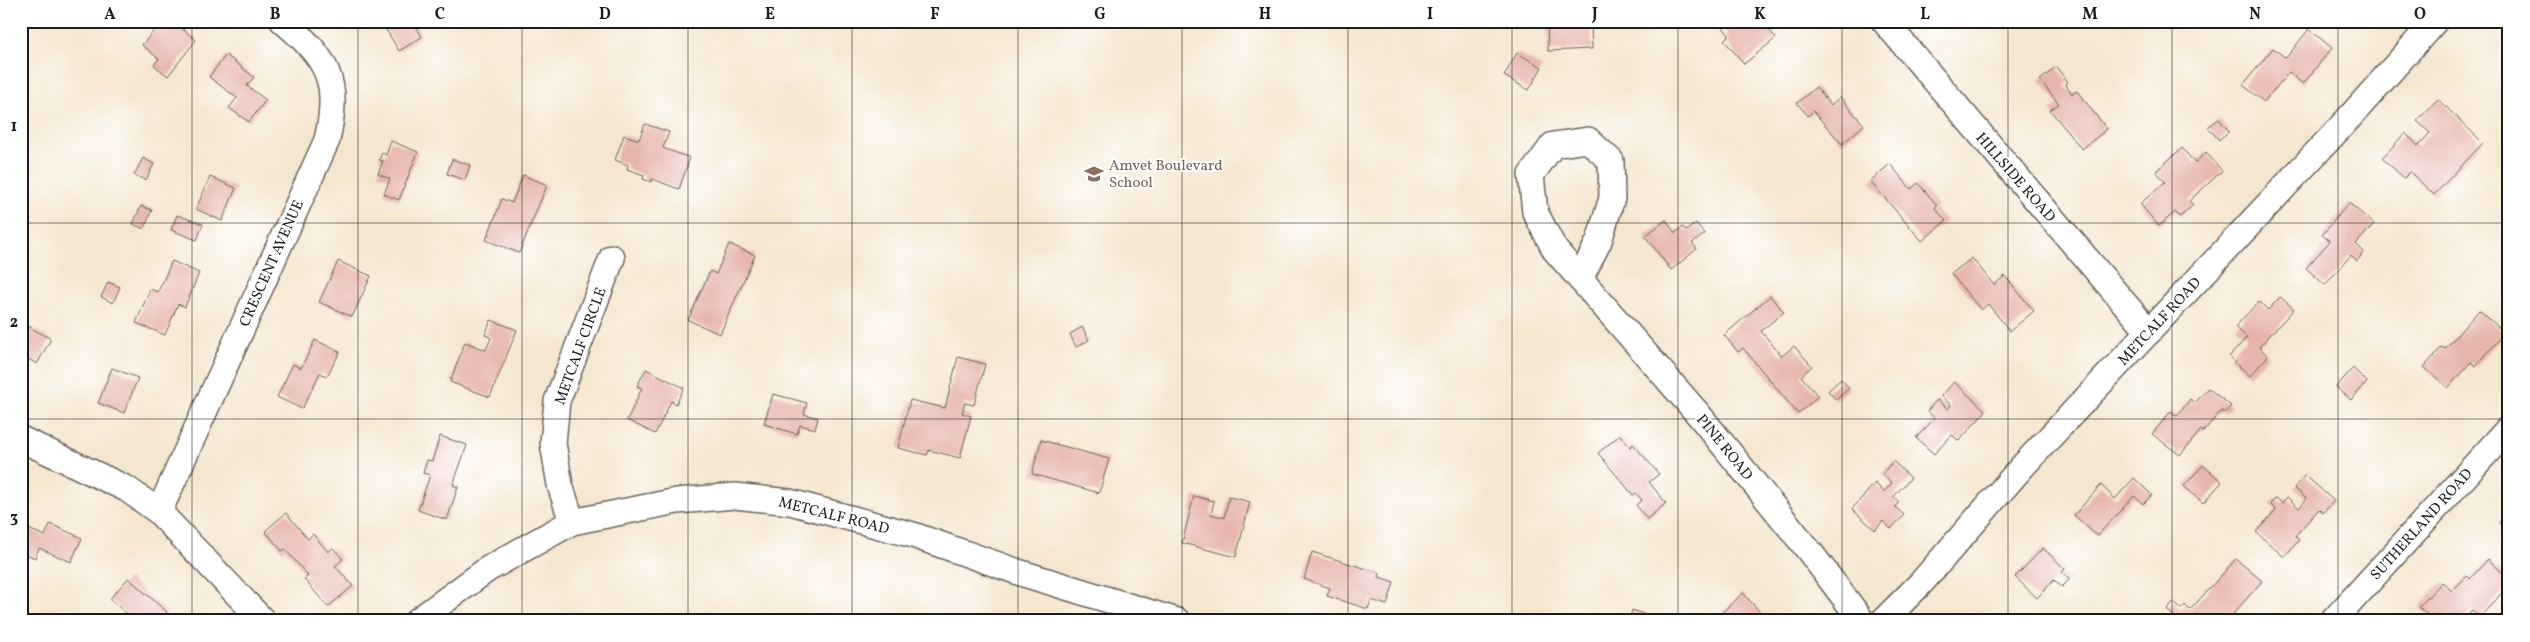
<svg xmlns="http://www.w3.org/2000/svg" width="2530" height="642" viewBox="0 0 2530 642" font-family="Vollkorn,serif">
  <rect width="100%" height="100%" fill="#fff"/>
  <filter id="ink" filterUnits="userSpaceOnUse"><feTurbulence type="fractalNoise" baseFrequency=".02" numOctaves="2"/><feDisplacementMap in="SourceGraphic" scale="10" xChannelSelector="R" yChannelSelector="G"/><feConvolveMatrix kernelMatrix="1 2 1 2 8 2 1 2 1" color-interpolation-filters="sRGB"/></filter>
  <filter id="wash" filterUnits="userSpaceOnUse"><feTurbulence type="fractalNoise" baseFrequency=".0096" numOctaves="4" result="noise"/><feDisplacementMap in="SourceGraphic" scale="20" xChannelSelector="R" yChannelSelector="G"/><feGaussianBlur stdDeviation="1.12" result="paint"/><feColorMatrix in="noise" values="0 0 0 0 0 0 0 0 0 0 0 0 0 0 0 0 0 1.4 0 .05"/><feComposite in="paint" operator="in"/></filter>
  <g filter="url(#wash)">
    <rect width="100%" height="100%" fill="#f5e6cf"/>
    <g id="blocks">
      <!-- building -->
      <path fill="#e8b5ae" d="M 162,21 L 173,21 L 196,40 L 168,76 L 154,65 L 159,59 L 142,45 Z
        M 386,21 L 413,21 L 422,37 L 399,51 L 382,23 Z
        M 1547,21 L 1591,21 L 1592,49 L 1548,51 Z
        M 1718,21 L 1762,21 L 1776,38 L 1744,64 L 1724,40 L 1729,35 Z
        M 2309,29 L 2332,48 L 2303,84 L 2289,72 L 2264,102 L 2243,85 L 2273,48 L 2286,58 Z
        M 1517,53 L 1542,67 L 1529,90 L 1504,76 Z
        M 226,55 L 254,77 L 247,86 L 266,100 L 249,122 L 229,108 L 237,98 L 209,77 Z
        M 2056,67 L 2068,82 L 2065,85 L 2072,94 L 2077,91 L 2107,129 L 2082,149 L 2050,110 L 2059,104 L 2040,80 Z
        M 2509,70 L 2509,81 L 2503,76 Z
        M 1816,87 L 1831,105 L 1840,97 L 1864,125 L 1842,144 L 1813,111 L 1808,116 L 1797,103 Z
        M 2438,99 L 2483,143 L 2434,195 L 2410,172 L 2404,178 L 2382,158 L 2405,133 L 2418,146 L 2430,133 L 2417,121 Z
        M 2219,119 L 2229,131 L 2219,140 L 2208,127 Z
        M 645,124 L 669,132 L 663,148 L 690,158 L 679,189 L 652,179 L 651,182 L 643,179 L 644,175 L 627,169 L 628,165 L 615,160 L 624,135 L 639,140 Z
        M 391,141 L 418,152 L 399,200 L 384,194 L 390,179 L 378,174 L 383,161 L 379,160 L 382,153 L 386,155 Z
        M 2182,148 L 2195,163 L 2206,152 L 2222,171 L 2189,201 L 2193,205 L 2180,217 L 2175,212 L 2159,226 L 2140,204 L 2165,182 L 2156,171 Z
        M 143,158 L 154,164 L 146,180 L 134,175 Z
        M 452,159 L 470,165 L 465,180 L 447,174 Z
        M 1890,164 L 1911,189 L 1918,183 L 1937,205 L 1935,208 L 1946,221 L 1922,241 L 1870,181 Z
        M 523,175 L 547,185 L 519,253 L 486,240 L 502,199 L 512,203 Z
        M 210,177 L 236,188 L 222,221 L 196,209 Z
        M 2349,203 L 2374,224 L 2356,244 L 2364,252 L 2357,261 L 2351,255 L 2325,285 L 2306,268 L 2330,241 L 2322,235 Z
        M 141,206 L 152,210 L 144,229 L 133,224 Z
        M 177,215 L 203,224 L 197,240 L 171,230 Z
        M 1666,220 L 1675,233 L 1683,227 L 1686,231 L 1696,223 L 1705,234 L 1692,243 L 1697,249 L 1671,270 L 1645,236 Z
        M 729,244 L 755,255 L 720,334 L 688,320 L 710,271 L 716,274 Z
        M 1972,258 L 1994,285 L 2005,276 L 2034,311 L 2010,331 L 1988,304 L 1981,310 L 1951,274 Z
        M 172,261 L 199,273 L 185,307 L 178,304 L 165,335 L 136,323 L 150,289 L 158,292 Z
        M 338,261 L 371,276 L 352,317 L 319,302 Z
        M 108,282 L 120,287 L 113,303 L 101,297 Z
        M 1770,296 L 1784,312 L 1761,331 L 1782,356 L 1794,346 L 1812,366 L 1801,376 L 1818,396 L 1798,414 L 1743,348 L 1738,352 L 1724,335 Z
        M 2280,297 L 2294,309 L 2259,347 L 2268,356 L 2250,376 L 2229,357 L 2247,337 L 2235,327 L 2259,301 L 2268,310 Z
        M 2479,310 L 2505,333 L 2476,366 L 2471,362 L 2448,388 L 2424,367 L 2442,347 L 2445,349 Z
        M 491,320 L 517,330 L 490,397 L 450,382 L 465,342 L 486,350 L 491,338 L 485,335 Z
        M 21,322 L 51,339 L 37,364 L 21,355 Z
        M 1082,327 L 1089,340 L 1076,347 L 1070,334 Z
        M 315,340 L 340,352 L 327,376 L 320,373 L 302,409 L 277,397 L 293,364 L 301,368 Z
        M 958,357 L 985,364 L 974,405 L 965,403 L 962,413 L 971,416 L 960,458 L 929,450 L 927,455 L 898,448 L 910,400 L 945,408 Z
        M 112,368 L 138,378 L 124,413 L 98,403 Z
        M 2353,368 L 2367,382 L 2351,400 L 2336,387 Z
        M 646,369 L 684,388 L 676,404 L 671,401 L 655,434 L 627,420 L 642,388 L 637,386 Z
        M 1841,379 L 1849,388 L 1836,400 L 1828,391 Z
        M 1954,382 L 1986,411 L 1959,441 L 1952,435 L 1934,454 L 1916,438 L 1935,418 L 1927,411 L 1937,400 L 1948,409 L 1951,405 L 1941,396 Z
        M 2208,388 L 2231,406 L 2225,413 L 2221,411 L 2203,432 L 2201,430 L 2180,455 L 2152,434 L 2171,411 L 2177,416 L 2190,399 L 2195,403 Z
        M 773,394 L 807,403 L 804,414 L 818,418 L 815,429 L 800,425 L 797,434 L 764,424 Z
        M 1620,435 L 1630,447 L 1633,444 L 1659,474 L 1649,482 L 1666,503 L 1647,519 L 1636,505 L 1642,500 L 1636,493 L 1633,495 L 1598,453 Z
        M 440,436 L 467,445 L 453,485 L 458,487 L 447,520 L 418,510 L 430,475 L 423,473 L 427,460 L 432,461 Z
        M 1041,440 L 1109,459 L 1099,493 L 1032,474 Z
        M 1893,461 L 1911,478 L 1893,497 L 1899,502 L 1895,507 L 1904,515 L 1891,529 L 1883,521 L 1875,530 L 1852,509 L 1875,483 L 1884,492 L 1892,483 L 1882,474 Z
        M 2203,465 L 2222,482 L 2203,503 L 2184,486 Z
        M 2305,475 L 2334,501 L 2323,513 L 2319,509 L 2295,536 L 2299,540 L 2284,557 L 2256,532 L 2276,510 L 2270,504 L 2276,498 L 2282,503 L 2287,497 L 2299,508 L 2307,499 L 2294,488 Z
        M 2134,478 L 2152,495 L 2143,504 L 2134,496 L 2097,536 L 2074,515 L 2101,485 L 2115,499 Z
        M 1194,496 L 1214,501 L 1211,514 L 1224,518 L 1229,497 L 1250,502 L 1236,557 L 1182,543 Z
        M 2509,512 L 2509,532 L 2499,523 Z
        M 286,513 L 308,539 L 313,534 L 328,552 L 333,548 L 343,559 L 335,566 L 353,586 L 328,607 L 304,579 L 308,576 L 285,549 L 282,551 L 265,531 Z
        M 50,524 L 82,538 L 71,562 L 39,548 L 35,558 L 21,552 L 21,526 L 45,536 Z
        M 2043,548 L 2065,569 L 2062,572 L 2070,579 L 2062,587 L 2054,580 L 2037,598 L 2015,577 Z
        M 1312,552 L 1380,573 L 1379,577 L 1394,582 L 1387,605 L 1371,600 L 1368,609 L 1327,596 L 1330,588 L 1304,579 Z
        M 2236,559 L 2262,581 L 2227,621 L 2219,621 L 2213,616 L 2209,621 L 2171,621 L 2175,617 L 2167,610 L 2173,602 L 2181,609 L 2185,605 L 2190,610 Z
        M 2488,559 L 2509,579 L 2509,585 L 2480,617 L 2472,610 L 2462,621 L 2434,621 L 2419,607 L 2442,582 L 2452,591 L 2467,576 L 2470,579 Z
        M 128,578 L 167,612 L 160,621 L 135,621 L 110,599 Z
        M 1743,593 L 1768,621 L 1713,621 Z
        M 1632,610 L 1646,615 L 1644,621 L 1629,621 Z"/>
    </g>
  </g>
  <g filter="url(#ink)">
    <use href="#blocks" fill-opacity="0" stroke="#68635b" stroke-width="1"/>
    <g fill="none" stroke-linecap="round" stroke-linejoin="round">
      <!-- minor casing -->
      <g stroke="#68635b" stroke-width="28">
        <path id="minor" d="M 1884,21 L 2149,332
          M 1580,279 L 1599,241 L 1612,198 L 1611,161 L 1588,140 L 1553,145 L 1531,175 L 1535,212 L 1555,250 L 1699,415 L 1810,552 L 1862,621
          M 21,439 L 127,489 L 159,512 L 263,621
          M 159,512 L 327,140 C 340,81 329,60 283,21
          M 572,522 L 560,485 L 553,443 L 557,401 L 612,258
          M 417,621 L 488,569 L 572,522 L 677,501 L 735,496 L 790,502 L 913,535 L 1021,573 L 1177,621
          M 1883,621 L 1921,583 L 2021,468 L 2349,118 L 2435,21
          M 2333,621 L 2509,428"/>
      </g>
      <!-- minor -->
      <use href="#minor" stroke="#fff" stroke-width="25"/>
    </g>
  </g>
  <!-- grid -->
  <path fill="none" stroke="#1c1c1c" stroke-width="1" stroke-opacity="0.55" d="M 192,21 L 192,621M 358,21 L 358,621M 522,21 L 522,621M 688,21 L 688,621M 852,21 L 852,621M 1018,21 L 1018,621M 1182,21 L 1182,621M 1348,21 L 1348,621M 1512,21 L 1512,621M 1678,21 L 1678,621M 1842,21 L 1842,621M 2008,21 L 2008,621M 2172,21 L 2172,621M 2338,21 L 2338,621M 21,223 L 2509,223M 21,419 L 2509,419"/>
  <!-- icons -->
  <defs>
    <g id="school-bare" transform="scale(1.5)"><path d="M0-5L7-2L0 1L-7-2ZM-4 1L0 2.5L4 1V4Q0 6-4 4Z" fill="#8d6e63" stroke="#fff" stroke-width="2.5" paint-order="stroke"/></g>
  </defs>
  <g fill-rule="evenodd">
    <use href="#school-bare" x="1094" y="174"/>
  </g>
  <g text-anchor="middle" stroke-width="4" stroke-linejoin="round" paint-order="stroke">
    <!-- education labels -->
    <g font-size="15" fill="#785e54" stroke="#fff" text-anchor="start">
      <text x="1109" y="170">Amvet Boulevard<tspan x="1109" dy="17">School</tspan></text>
    </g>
    <!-- street labels -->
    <g font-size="15" fill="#1c1c1c" stroke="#fff">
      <text transform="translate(2016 177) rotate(49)" y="5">HILLSIDE ROAD</text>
      <text transform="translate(271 263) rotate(-66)" y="5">CRESCENT AVENUE</text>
      <text transform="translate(2159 321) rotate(-47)" y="5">METCALF ROAD</text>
      <text transform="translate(580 346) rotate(-70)" y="5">METCALF CIRCLE</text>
      <text transform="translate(1725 447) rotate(51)" y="5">PINE ROAD</text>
      <text transform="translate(834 515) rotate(14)" y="5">METCALF ROAD</text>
      <text transform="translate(2421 524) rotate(-48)" y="5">SUTHERLAND ROAD</text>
    </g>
  </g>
  <!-- margin -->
  <rect width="2530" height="642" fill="none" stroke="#fff" stroke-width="55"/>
  <rect x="28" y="28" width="2474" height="586" fill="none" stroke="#1c1c1c" stroke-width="2"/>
  <g font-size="16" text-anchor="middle" font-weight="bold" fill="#1c1c1c">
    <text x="110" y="19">A</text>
    <text x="275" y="19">B</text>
    <text x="440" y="19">C</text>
    <text x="605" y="19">D</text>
    <text x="770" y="19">E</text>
    <text x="935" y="19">F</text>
    <text x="1100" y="19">G</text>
    <text x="1265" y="19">H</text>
    <text x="1430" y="19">I</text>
    <text x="1595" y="19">J</text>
    <text x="1760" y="19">K</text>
    <text x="1925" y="19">L</text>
    <text x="2090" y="19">M</text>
    <text x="2255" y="19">N</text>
    <text x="2420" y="19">O</text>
    <text x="14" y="131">1</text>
    <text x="14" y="327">2</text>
    <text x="14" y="522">3</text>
  </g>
</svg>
